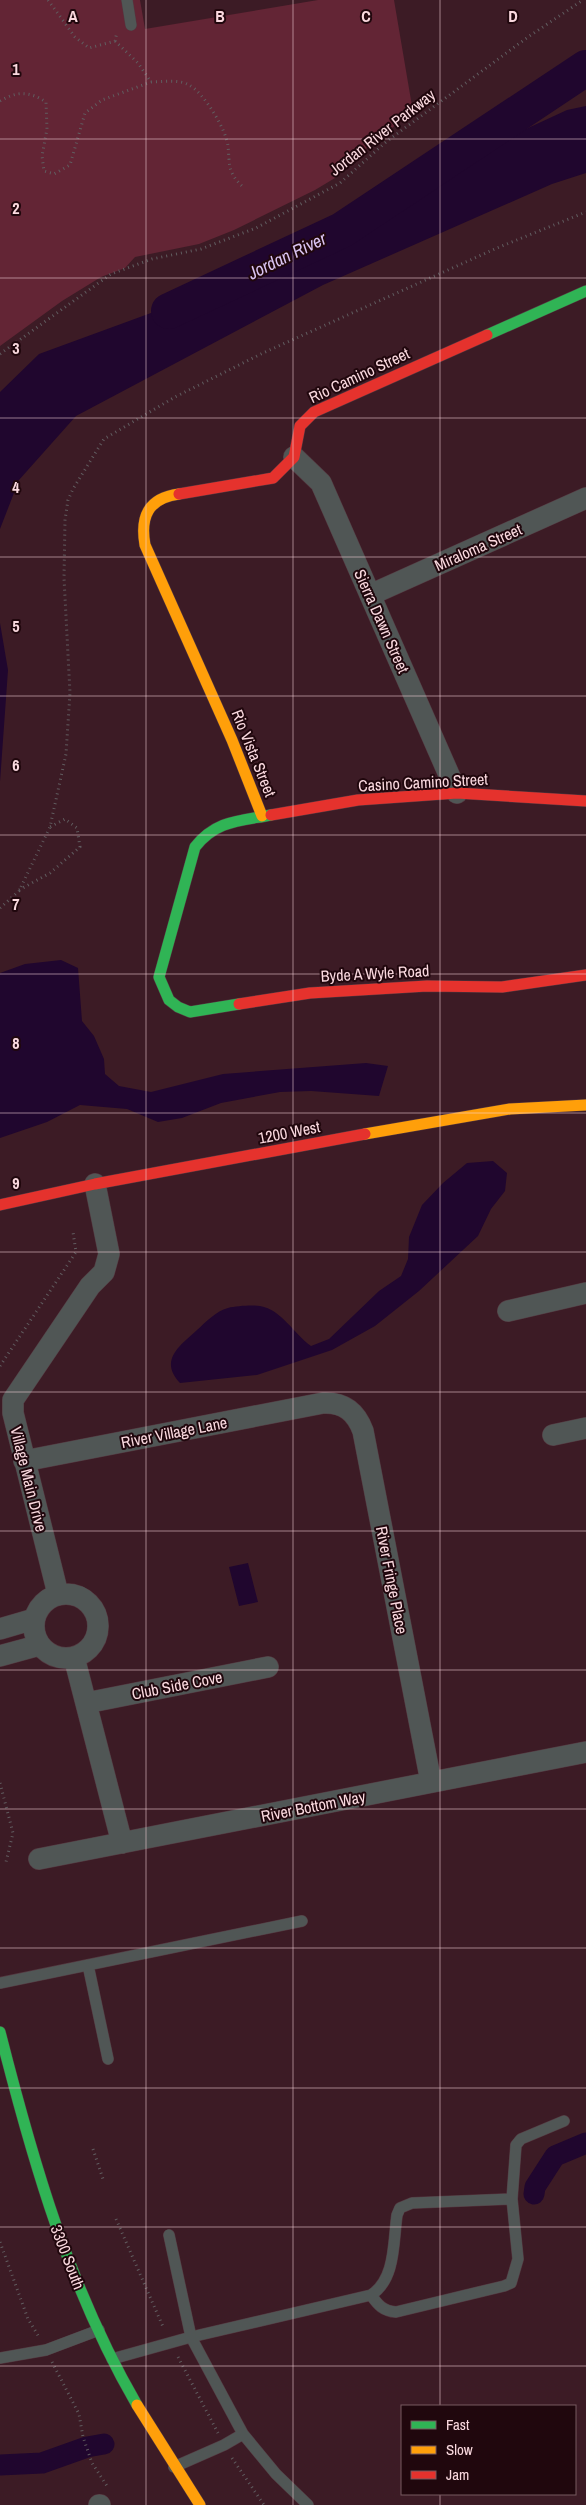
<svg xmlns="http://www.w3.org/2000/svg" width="586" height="2505" viewBox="0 0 586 2505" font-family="'Archivo Narrow',sans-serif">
  <rect width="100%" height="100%" fill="#3c1b25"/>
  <!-- green -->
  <path fill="#632535" d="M 0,0 L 140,0 L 145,29 L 318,0 L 394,0 L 413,112 L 372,143 L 335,178 L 315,190 L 234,230 L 199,244 L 135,257 L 125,268 L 101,277 L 62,301 L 0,346 Z"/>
  <!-- water -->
  <path fill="#20062e" d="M 586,106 L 586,173 L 552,184 L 323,285 L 76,416 L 19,480 L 0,529 L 0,392 L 39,354 L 252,276 L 461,159 L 567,110 Z
    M 0,623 L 8,670 L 0,782 Z
    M 61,960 L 78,968 L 82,1021 L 94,1036 L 104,1059 L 105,1074 L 119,1086 L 151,1092 L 223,1074 L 366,1063 L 388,1066 L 379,1096 L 311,1091 L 280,1092 L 221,1103 L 182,1118 L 158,1122 L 127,1109 L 80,1105 L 47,1122 L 0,1138 L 0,973 L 25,964 Z
    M 493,1161 L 507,1173 L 505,1191 L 491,1209 L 478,1236 L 419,1291 L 375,1326 L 332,1350 L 257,1375 L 180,1383 C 158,1360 181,1345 197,1330 C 206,1322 216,1311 228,1308 C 236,1306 252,1305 260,1306 C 282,1310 293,1333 311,1346 L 329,1339 L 379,1291 L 401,1276 L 408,1259 L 409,1237 L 422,1205 L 443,1183 L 467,1163 Z
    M 248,1563 L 258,1602 L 239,1606 L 229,1567 Z"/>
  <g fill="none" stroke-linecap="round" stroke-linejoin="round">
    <!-- canal -->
    <path stroke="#20062e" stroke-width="21" d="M 534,2194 L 535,2187 L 555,2156 L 586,2143
      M 0,2465 L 42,2463 L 87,2447 L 104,2444"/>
    <!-- river -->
    <path stroke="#20062e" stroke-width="36" d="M 169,311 L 342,230 L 586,68"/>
    <!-- lane casing -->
    <g stroke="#543840" stroke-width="12">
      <path id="lane" d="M 127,0 L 131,25
        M 88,1965 L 108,2059
        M 0,1983 L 302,1921
        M 371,2295 C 378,2305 383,2311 396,2312 L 504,2286 L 511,2283 L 518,2259 L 512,2199
        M 0,2358 L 46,2350 L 99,2330
        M 112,2359 L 191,2337 L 169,2235
        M 243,2434 L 191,2337 L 371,2295 C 396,2279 393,2242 397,2215 L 400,2208 L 412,2203 L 512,2199 L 516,2145 L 521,2139 L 564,2121
        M 174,2467 L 224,2445 L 243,2434 L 276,2474 L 308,2505"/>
    </g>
    <!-- street casing -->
    <g stroke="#543840" stroke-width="22">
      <path id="street" d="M 294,457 L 321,483 L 457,793
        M 370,595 L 586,498
        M 508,1311 L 586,1293
        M 553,1435 L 586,1428
        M 24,1461 L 323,1403 C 344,1402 356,1412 363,1431 L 431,1782
        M 58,1594 L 13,1413 L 13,1400 L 90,1286 L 104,1272 L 109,1254 L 95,1184
        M34 1626a32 32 0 1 1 64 0a32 32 0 1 1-64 0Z
        M 0,1629 L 34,1619
        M 0,1656 L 40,1645
        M 74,1657 L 122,1843
        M 86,1703 L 268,1667
        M 39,1859 L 586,1752
        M 99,2505 L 100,2505"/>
    </g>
    <!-- fast casing -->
    <g stroke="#543840" stroke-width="12">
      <path id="fast" d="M 487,335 L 586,291
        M 239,1004 L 190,1012 L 178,1007 L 169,1000 L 159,977 L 195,847 C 216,820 240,821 271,815
        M 0,2032 C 33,2162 69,2288 137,2405"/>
    </g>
    <!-- slow casing -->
    <g stroke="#543840" stroke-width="12">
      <path id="slow" d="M 179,494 C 148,498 140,517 145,545 L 232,740 L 262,816
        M 365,1134 L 510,1109 L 586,1105
        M 137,2405 L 200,2505"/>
    </g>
    <!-- jam casing -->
    <g stroke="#543840" stroke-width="12">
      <path id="jam" d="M 179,494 L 273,478 L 294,457 L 300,426 L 314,412 L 487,335
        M 271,815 L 358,800 L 457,793 L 586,801
        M 239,1004 L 310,993 L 427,986 L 502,987 L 586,975
        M 0,1205 L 95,1184 L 365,1134"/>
    </g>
    <!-- path -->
    <path stroke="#615d60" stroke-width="3" stroke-dasharray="1 4" stroke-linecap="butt" d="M 48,0 L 75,37 L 89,48 L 115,41 L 117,32
      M 115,41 L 138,63 L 151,82 C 162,82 179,79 189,85 C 204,93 226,129 228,146 C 230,165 227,172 243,187
      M 0,101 C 17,91 29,91 46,102 L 47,129 L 42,156 L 44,171 L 54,174 L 70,165 L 85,113 L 102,100 L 151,82
      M 0,354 L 111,274 L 152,259 L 201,249 L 256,228 L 340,183 L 386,142 L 528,37 L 583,0
      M 19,890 L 50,873 L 80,847 L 77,828 L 65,819 L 50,827
      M 0,908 L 19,891 L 50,827 L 66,754 L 70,693 L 64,578 L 65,520 L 68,500 L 73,489 L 104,439 L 175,397 L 263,353 L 497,248 L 586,212
      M 0,1366 L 76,1252 L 73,1232
      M 0,1783 L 13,1833 L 6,1862
      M 93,2149 L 104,2182
      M 116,2219 L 164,2329
      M 0,2242 L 28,2319 L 39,2337
      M 178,2357 L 218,2433
      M 52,2362 L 79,2414 L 83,2437 L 92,2463 L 107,2486
      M 232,2458 L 264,2505"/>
    <!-- lane -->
    <use href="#lane" stroke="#505655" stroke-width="11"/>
    <!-- street -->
    <use href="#street" stroke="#505655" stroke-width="21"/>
    <!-- fast -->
    <use href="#fast" stroke="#30b455" stroke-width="11"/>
    <!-- slow -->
    <use href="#slow" stroke="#ff9f0a" stroke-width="11"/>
    <!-- jam -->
    <use href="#jam" stroke="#e5322d" stroke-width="11"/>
  </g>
  <!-- grid -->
  <path fill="none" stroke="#fad9df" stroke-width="1" stroke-opacity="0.55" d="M 146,0 L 146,2505M 293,0 L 293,2505M 440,0 L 440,2406M 0,139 L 586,139M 0,278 L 586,278M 0,418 L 586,418M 0,557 L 586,557M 0,696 L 586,696M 0,835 L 586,835M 0,974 L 586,974M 0,1113 L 586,1113M 0,1252 L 586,1252M 0,1392 L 586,1392M 0,1531 L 586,1531M 0,1670 L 586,1670M 0,1809 L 586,1809M 0,1948 L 586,1948M 0,2088 L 586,2088M 0,2227 L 586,2227M 0,2366 L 586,2366M 440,2494 L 440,2505"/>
  <g text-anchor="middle" stroke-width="4" stroke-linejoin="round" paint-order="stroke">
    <!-- street labels -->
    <g font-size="16" fill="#fad9df" stroke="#20070d">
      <text transform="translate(382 132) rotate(-38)" y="6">Jordan River Parkway</text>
      <text transform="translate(359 375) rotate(-25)" y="6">Rio Camino Street</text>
      <text transform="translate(478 547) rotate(-24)" y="6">Miraloma Street</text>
      <text transform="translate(382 621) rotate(66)" y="6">Sierra Dawn Street</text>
      <text transform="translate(254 753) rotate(68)" y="6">Rio Vista Street</text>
      <text transform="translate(423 782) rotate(-3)" y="6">Casino Camino Street</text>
      <text transform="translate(375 973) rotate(-3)" y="6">Byde A Wyle Road</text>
      <text transform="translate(289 1132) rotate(-11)" y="6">1200 West</text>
      <text transform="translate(174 1432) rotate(-11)" y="6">River Village Lane</text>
      <text transform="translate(29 1479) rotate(76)" y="6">Village Main Drive</text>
      <text transform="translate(392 1580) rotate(79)" y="6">River Fringe Place</text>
      <text transform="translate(177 1685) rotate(-11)" y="6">Club Side Cove</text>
      <text transform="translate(313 1806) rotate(-11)" y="6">River Bottom Way</text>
      <text transform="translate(68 2257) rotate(69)" y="6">3300 South</text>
    </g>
    <!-- water labels -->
    <g font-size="18" font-style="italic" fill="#dac4f2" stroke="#20070d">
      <text transform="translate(287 256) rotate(-26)" y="6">Jordan River</text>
    </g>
  </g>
  <g font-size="16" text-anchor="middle" font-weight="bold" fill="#fad9df" stroke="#20070d" stroke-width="4" stroke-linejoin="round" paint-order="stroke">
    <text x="73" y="22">A</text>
    <text x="220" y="22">B</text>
    <text x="366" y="22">C</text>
    <text x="513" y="22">D</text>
    <text x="16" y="75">1</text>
    <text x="16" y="214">2</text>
    <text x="16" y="354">3</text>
    <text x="16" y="493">4</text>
    <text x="16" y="632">5</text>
    <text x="16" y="771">6</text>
    <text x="16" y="910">7</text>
    <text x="16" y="1049">8</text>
    <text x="16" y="1189">9</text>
  </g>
  <!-- legend -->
  <rect x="401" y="2405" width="175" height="90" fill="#20070d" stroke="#775b61"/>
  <rect x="411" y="2421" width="25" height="8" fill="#30b455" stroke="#775b61"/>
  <text x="446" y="2430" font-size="15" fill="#fad9df">Fast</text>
  <rect x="411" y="2446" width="25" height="8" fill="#ff9f0a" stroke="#775b61"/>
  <text x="446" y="2455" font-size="15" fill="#fad9df">Slow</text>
  <rect x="411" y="2471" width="25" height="8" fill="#e5322d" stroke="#775b61"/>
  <text x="446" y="2480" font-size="15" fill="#fad9df">Jam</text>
</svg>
